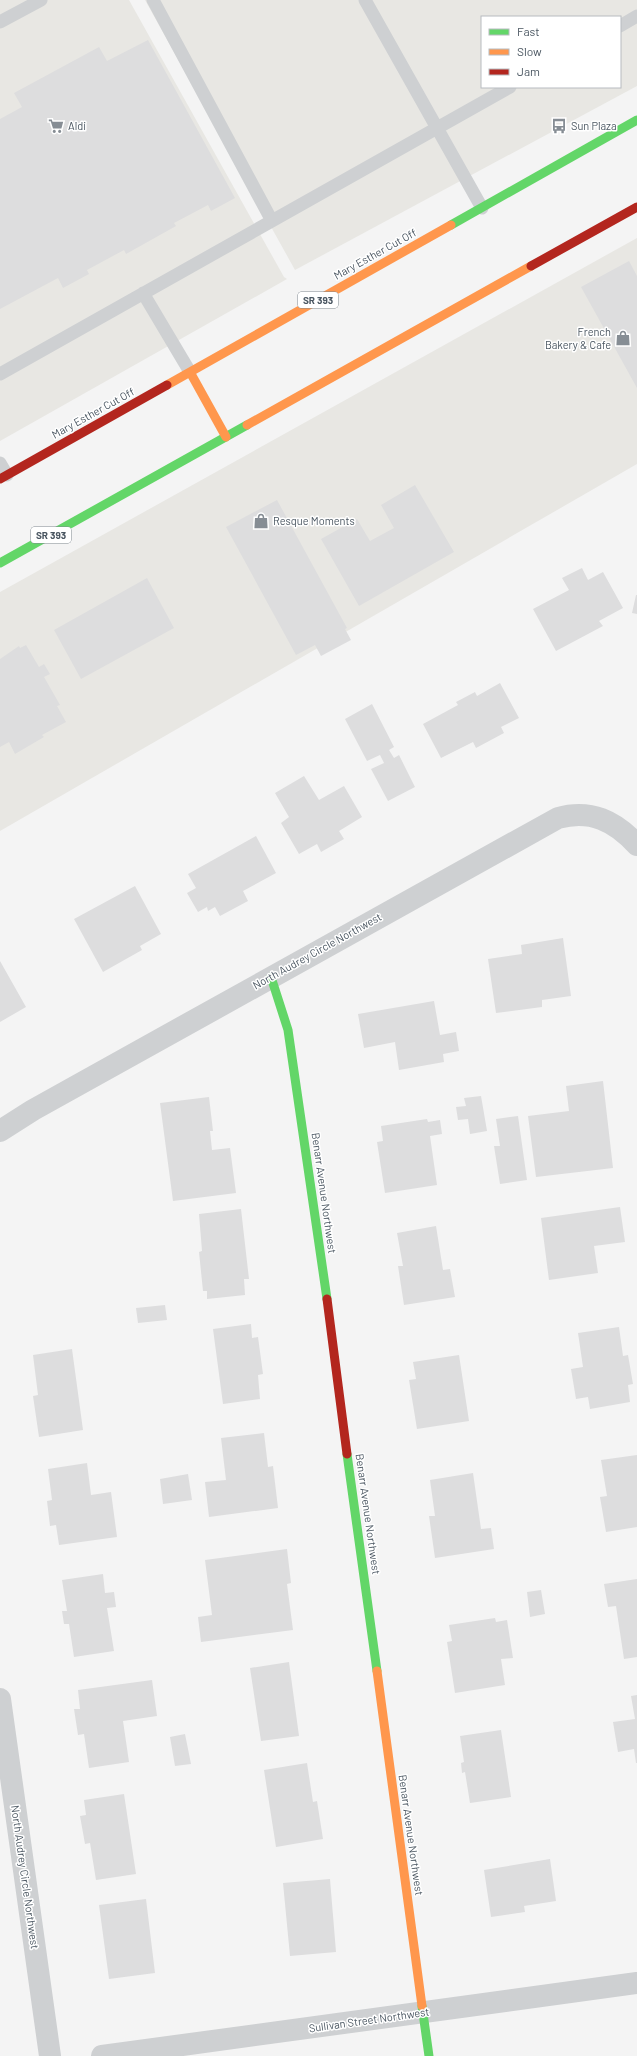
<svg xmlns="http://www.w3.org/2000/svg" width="637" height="2056" viewBox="0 0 637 2056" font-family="Barlow,sans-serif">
  <rect width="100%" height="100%" fill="#f4f4f4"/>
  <!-- commercial -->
  <path fill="#e8e7e3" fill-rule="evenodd" d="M 0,0 L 129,0 L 284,277 L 287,279 L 0,441 Z
    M 145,0 L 637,0 L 637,86 L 295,270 ZM 482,17 L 620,17 L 620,87 L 482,87 Z
    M 637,238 L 637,464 L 0,831 L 0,592 Z"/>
  <!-- building -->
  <path fill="#ddddde" d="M 148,40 L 235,198 L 211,211 L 208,205 L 174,223 L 176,226 L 126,254 L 124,250 L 87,270 L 89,274 L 63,288 L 58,278 L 0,309 L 0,119 L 22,107 L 14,93 L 99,47 L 107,61 Z
    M 629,261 L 637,276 L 637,388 L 581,287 Z
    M 415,485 L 454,552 L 359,606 L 321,539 L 357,519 L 370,541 L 394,528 L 381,505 Z
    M 277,500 L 347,628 L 345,629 L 351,640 L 321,656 L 315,645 L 296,655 L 226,527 Z
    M 582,568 L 588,580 L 603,572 L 623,608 L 599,621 L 603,626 L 556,651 L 533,609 L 569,590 L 562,578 Z
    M 147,578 L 174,628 L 81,679 L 54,630 Z
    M 636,595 L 637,595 L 637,614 L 632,613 Z
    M 26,645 L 39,667 L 44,664 L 50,674 L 44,677 L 60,705 L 57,706 L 66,722 L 42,735 L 44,737 L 15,754 L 9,742 L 0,747 L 0,659 L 19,646 L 20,648 Z
    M 500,683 L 519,718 L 501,727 L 504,733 L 476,748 L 473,742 L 441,758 L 423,724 L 458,705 L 456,702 L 475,692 L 477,696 Z
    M 372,704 L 394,747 L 389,750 L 394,758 L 399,755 L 415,787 L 388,801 L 371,769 L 384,763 L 380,755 L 367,761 L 345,719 Z
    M 304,776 L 319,800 L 344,786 L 362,817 L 339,831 L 344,839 L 321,852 L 317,844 L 299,854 L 281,823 L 289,817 L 275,793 Z
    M 256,836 L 276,873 L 243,891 L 248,901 L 220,916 L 215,907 L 208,911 L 207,907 L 198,912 L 187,893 L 196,888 L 188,874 Z
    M 135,886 L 161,934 L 140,946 L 142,950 L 103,972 L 74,919 Z
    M 563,938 L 571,996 L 542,1000 L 542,1007 L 496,1013 L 488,959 L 522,954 L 521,945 Z
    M 0,961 L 26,1007 L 0,1022 Z
    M 434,1001 L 440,1035 L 456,1032 L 459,1051 L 443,1054 L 444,1062 L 399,1070 L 395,1042 L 364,1048 L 358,1014 Z
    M 603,1081 L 613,1168 L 536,1177 L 528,1116 L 569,1111 L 566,1086 Z
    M 481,1096 L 487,1131 L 470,1134 L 468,1119 L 458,1120 L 456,1107 L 466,1106 L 464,1098 Z
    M 209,1097 L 213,1131 L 210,1131 L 212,1150 L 230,1148 L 236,1193 L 173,1201 L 160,1103 Z
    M 518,1116 L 527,1180 L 500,1184 L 494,1146 L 500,1146 L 496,1119 Z
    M 427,1119 L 428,1122 L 440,1120 L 442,1134 L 430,1136 L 437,1185 L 385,1193 L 377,1142 L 383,1141 L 381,1126 Z
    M 620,1207 L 625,1242 L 594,1246 L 598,1273 L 549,1280 L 541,1218 Z
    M 241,1209 L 249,1279 L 244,1279 L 245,1295 L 207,1299 L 207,1291 L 203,1291 L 199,1252 L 202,1251 L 199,1214 Z
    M 436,1226 L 443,1270 L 450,1269 L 455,1297 L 404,1305 L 398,1266 L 403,1266 L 397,1233 Z
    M 165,1305 L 167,1320 L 138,1323 L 136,1308 Z
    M 251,1324 L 252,1338 L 258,1337 L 263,1374 L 258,1375 L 260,1399 L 223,1404 L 213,1329 Z
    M 619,1327 L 623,1356 L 628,1355 L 633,1384 L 628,1385 L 630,1402 L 590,1409 L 588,1397 L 576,1399 L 571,1369 L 583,1367 L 578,1333 Z
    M 72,1349 L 83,1430 L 39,1437 L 33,1396 L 38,1395 L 33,1355 Z
    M 459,1355 L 469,1421 L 417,1429 L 409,1380 L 416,1379 L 413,1362 Z
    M 264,1433 L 268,1467 L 273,1466 L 278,1508 L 209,1517 L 205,1482 L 226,1480 L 221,1438 Z
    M 637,1455 L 637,1527 L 606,1532 L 600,1497 L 607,1496 L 601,1460 Z
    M 87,1463 L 91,1495 L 111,1492 L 117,1537 L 59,1545 L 56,1525 L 50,1526 L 47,1501 L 52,1500 L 48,1469 Z
    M 473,1473 L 481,1529 L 491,1528 L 494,1549 L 435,1558 L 429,1516 L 435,1516 L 430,1480 Z
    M 188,1474 L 192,1500 L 163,1504 L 160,1479 Z
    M 287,1549 L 291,1583 L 287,1584 L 293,1630 L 201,1642 L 198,1617 L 212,1615 L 205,1560 Z
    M 103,1574 L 105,1593 L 114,1592 L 116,1607 L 107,1608 L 114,1651 L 74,1657 L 69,1624 L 64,1624 L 62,1611 L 67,1611 L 62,1580 Z
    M 637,1579 L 637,1657 L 624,1659 L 616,1606 L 608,1607 L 604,1584 Z
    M 541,1590 L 545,1614 L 530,1617 L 527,1592 Z
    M 495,1618 L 496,1622 L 507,1620 L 513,1658 L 501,1659 L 505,1685 L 455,1693 L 447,1642 L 452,1641 L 449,1625 Z
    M 289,1662 L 299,1736 L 261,1741 L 250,1668 Z
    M 152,1680 L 157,1716 L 123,1721 L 129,1762 L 89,1768 L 84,1734 L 78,1735 L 74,1709 L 80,1709 L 78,1690 Z
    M 637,1695 L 637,1763 L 636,1763 L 634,1749 L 618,1752 L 613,1722 L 635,1719 L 631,1696 Z
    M 501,1730 L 511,1797 L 470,1803 L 465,1772 L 462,1773 L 461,1763 L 464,1762 L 460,1736 Z
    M 185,1734 L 191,1764 L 175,1766 L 170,1737 Z
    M 307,1763 L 313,1802 L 317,1801 L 323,1839 L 276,1847 L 264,1770 Z
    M 124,1794 L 136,1874 L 96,1880 L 90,1843 L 85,1844 L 80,1816 L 86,1815 L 84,1800 Z
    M 550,1859 L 556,1901 L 524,1906 L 525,1912 L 491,1917 L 484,1870 Z
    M 330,1879 L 336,1952 L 290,1956 L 283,1883 Z
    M 146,1899 L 155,1973 L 109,1979 L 99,1905 Z"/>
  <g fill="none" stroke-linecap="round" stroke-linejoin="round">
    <!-- lane -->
    <path stroke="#ced0d2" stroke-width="13" d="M 153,0 L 272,221
      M 365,0 L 482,208
      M 0,22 L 41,0
      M 620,26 L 637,16
      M 143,293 L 190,372
      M 0,374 L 510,87
      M 0,463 L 7,475"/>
    <!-- street -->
    <path stroke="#ced0d2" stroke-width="22" d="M 0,1131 L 33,1110 L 558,818 C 591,809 615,821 637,845
      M 0,1699 L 50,2056
      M 102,2056 L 637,1983"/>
    <!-- fast -->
    <path stroke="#63d668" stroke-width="9" d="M 451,225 L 637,120
      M 0,563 L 247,425
      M 271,977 L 288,1030 L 327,1299
      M 347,1454 L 377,1671
      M 422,2006 L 429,2056"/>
    <!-- slow -->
    <path stroke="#ff974d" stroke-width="9" d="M 190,372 L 226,437
      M 167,385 L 451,225
      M 247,425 L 531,266
      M 377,1671 L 422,2006"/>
    <!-- jam -->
    <path stroke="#b3261e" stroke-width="9" d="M 531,266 L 637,207
      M 0,479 L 167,385
      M 327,1299 L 347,1454"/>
  </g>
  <!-- icons -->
  <defs>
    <g id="supermarket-bare" transform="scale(1.2)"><path d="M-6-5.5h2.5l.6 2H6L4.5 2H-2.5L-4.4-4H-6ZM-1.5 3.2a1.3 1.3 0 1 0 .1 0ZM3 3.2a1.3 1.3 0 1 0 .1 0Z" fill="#868d94" stroke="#fff" stroke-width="2.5" paint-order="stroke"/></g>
    <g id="bus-bare" transform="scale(1.2)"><path d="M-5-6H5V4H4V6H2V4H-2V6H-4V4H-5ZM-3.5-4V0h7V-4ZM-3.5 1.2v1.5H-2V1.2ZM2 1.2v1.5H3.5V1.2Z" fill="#868d94" stroke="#fff" stroke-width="2.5" paint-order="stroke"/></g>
    <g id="shop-bare" transform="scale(1.2)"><path d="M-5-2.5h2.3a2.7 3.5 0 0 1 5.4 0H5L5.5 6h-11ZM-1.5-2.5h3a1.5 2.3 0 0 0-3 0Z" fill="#868d94" stroke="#fff" stroke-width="2.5" paint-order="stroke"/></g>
  </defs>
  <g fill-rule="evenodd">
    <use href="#supermarket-bare" x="56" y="126"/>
    <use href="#bus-bare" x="559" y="126"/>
    <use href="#shop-bare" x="623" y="338"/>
    <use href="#shop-bare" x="261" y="521"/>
  </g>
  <g text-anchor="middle" stroke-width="3" stroke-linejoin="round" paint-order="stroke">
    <!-- shield labels -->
    <g fill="#fff" stroke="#808990" stroke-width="1">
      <rect x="298" y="292" width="40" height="16" rx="3"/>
      <rect x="31" y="527" width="40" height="16" rx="3"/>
    </g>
    <g font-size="10" font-weight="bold" fill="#4a5661">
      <text x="318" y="304">SR 393</text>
      <text x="51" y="539">SR 393</text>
    </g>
    <!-- poi labels -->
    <g font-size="11" fill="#4a5661" stroke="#fff" text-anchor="start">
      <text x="68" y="130">Aldi</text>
      <text x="571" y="130">Sun Plaza</text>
      <text x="611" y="336" text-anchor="end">French<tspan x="611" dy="13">Bakery &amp; Cafe</tspan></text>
      <text x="273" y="525">Resque Moments</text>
    </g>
    <!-- street labels -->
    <g font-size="11" fill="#4a5661" stroke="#fff">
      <text transform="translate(375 254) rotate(-29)" y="4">Mary Esther Cut Off</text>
      <text transform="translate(93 413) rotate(-29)" y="4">Mary Esther Cut Off</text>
      <text transform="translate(317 951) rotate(-29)" y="4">North Audrey Circle Northwest</text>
      <text transform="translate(324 1193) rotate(82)" y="4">Benarr Avenue Northwest</text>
      <text transform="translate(368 1514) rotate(82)" y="4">Benarr Avenue Northwest</text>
      <text transform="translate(411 1835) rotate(82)" y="4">Benarr Avenue Northwest</text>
      <text transform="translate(25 1877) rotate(82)" y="4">North Audrey Circle Northwest</text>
      <text transform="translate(369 2020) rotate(-8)" y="4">Sullivan Street Northwest</text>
    </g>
  </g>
  <!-- legend -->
  <rect x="481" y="16" width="140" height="72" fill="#ffffff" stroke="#b7bbc0"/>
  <rect x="489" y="29" width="20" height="6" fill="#63d668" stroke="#b7bbc0"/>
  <text x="517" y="36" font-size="12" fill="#4a5661">Fast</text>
  <rect x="489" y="49" width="20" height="6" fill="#ff974d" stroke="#b7bbc0"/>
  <text x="517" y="56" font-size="12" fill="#4a5661">Slow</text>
  <rect x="489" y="69" width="20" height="6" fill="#b3261e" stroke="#b7bbc0"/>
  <text x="517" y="76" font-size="12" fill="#4a5661">Jam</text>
</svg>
